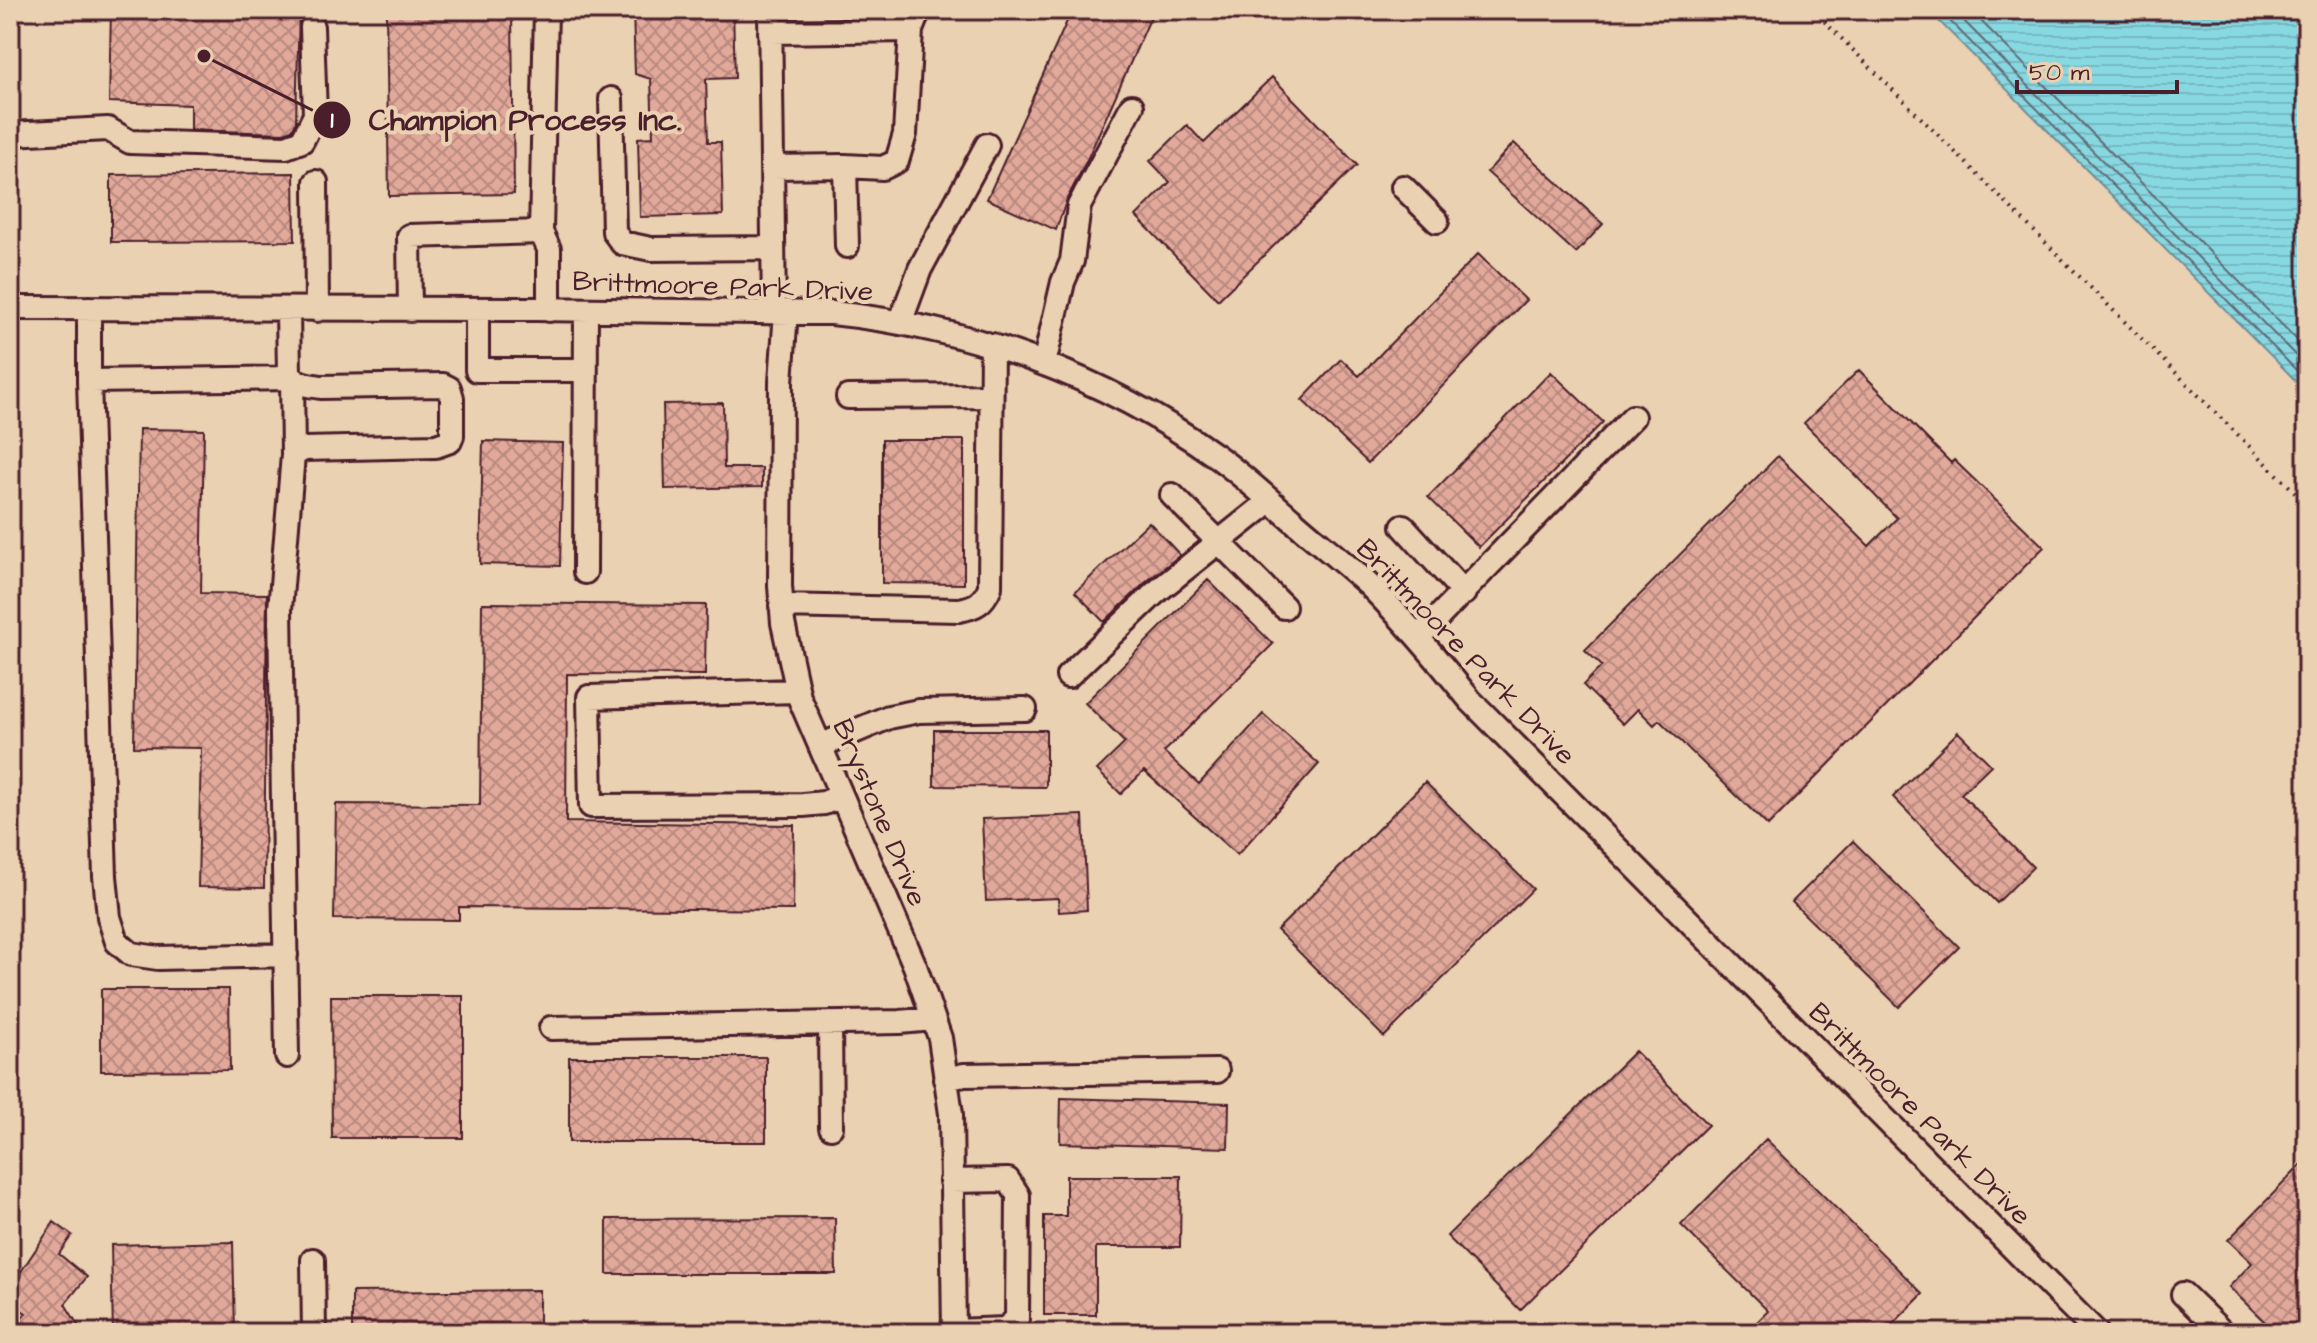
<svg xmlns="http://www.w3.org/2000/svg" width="2317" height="1343" viewBox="0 0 2317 1343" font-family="'Architects Daughter',sans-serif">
  <defs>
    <pattern id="water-rules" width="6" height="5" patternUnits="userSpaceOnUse" patternTransform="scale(2)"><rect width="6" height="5" fill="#87d8e1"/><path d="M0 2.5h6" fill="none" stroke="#76b9c1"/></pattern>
    <pattern id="building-cross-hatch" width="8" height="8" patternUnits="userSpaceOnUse" patternTransform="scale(2)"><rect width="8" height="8" fill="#e2a99b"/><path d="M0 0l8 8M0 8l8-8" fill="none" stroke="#b9897f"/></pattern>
  </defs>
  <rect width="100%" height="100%" fill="#ead1b2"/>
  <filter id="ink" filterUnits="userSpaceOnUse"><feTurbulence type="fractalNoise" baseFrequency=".0125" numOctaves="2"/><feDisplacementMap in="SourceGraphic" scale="16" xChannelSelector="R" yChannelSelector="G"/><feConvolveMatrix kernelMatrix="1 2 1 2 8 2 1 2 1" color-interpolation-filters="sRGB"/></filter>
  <g filter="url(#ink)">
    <!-- water -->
    <path fill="url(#water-rules)" stroke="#6f8e98" stroke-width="2" d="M 1928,10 L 2307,10 L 2307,392 Z"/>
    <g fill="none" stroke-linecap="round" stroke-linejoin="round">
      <!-- shore -->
      <path stroke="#626974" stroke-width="2" d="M 1939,10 L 2307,381
        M 1953,10 L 2307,367
        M 1970,10 L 2307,350"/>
    </g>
    <!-- building -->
    <path fill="url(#building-cross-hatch)" stroke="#4a1f2b" stroke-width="2" d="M 111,10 L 299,10 L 296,122 L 292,130 L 284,133 L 190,130 L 190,105 L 109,102 Z
      M 386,10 L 512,10 L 514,194 L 389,196 Z
      M 633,10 L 733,10 L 735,78 L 706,79 L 708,142 L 721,142 L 723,215 L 640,217 L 638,138 L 653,137 L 651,79 L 635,74 Z
      M 1072,10 L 1154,10 L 1086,162 L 1067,199 L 1056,230 L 987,199 Z
      M 1272,77 L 1357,165 L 1218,300 L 1136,216 L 1170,182 L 1150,161 L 1187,125 L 1204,143 Z
      M 1514,143 L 1603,224 L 1576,253 L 1487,172 Z
      M 294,173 L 295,241 L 111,242 L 111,175 Z
      M 1478,254 L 1526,300 L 1368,463 L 1302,400 L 1341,359 L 1359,376 Z
      M 1859,370 L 1951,463 L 1954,460 L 2044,547 L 1768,826 L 1659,720 L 1654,725 L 1638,709 L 1623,724 L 1583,685 L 1602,666 L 1585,650 L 1778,456 L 1869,546 L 1897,518 L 1804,423 Z
      M 1551,372 L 1603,422 L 1479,547 L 1428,497 Z
      M 723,403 L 724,468 L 762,468 L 762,487 L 665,489 L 663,404 Z
      M 139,429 L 204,430 L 201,593 L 267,594 L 264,888 L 198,887 L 201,748 L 134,747 Z
      M 882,440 L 964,440 L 964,584 L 882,583 Z
      M 483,441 L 563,443 L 560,566 L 480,564 Z
      M 1149,522 L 1180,555 L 1145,583 L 1104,622 L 1075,592 Z
      M 1208,580 L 1273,644 L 1164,752 L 1199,784 L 1263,714 L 1319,764 L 1237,855 L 1144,771 L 1121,794 L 1097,770 L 1125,743 L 1085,703 Z
      M 482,603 L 706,605 L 705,675 L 567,674 L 566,822 L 794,825 L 793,910 L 459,907 L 459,920 L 334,919 L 336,804 L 480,805 Z
      M 934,730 L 1046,730 L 1046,787 L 934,786 Z
      M 1958,732 L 1991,765 L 1961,794 L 2033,867 L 1997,903 L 1893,797 Z
      M 1425,782 L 1533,889 L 1384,1037 L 1277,930 Z
      M 1083,815 L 1087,910 L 1059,912 L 1058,898 L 986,901 L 982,819 Z
      M 1853,841 L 1959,947 L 1899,1007 L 1792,902 Z
      M 101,989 L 229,989 L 230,1070 L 101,1071 Z
      M 331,996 L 463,996 L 463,1138 L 332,1138 Z
      M 1635,1051 L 1708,1125 L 1520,1310 L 1447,1236 Z
      M 569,1057 L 766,1057 L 766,1142 L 569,1142 Z
      M 1061,1098 L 1229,1103 L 1228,1148 L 1060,1143 Z
      M 1766,1139 L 1923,1294 L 1884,1333 L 1746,1333 L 1768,1311 L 1681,1225 Z
      M 2307,1159 L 2307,1333 L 2276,1333 L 2229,1287 L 2252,1263 L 2228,1240 Z
      M 1066,1176 L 1181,1176 L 1180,1247 L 1096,1247 L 1096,1315 L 1044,1315 L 1044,1216 L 1066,1216 Z
      M 835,1218 L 836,1274 L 607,1274 L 607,1219 Z
      M 54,1222 L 72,1235 L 59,1254 L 87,1277 L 65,1304 L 83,1333 L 36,1333 L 20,1320 L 26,1313 L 10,1303 L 10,1288 Z
      M 233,1242 L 235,1333 L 113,1333 L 111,1245 Z
      M 539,1290 L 539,1333 L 352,1333 L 352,1292 Z"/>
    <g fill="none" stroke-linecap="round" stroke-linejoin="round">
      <!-- minor casing -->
      <g stroke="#4a1f2b" stroke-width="28">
        <path id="minor" d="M 770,10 L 774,311
          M 770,32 L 911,30 L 919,10
          M 611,99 L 614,232 L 622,243 L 651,249 L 773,248
          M 10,134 L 108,129 L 130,142 L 286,147 L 302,141 L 315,115 L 312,27
          M 845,166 L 883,168 L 897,161 L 905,134 L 911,30
          M 772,167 L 845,166 L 847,246
          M 316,182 L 317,310
          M 1403,187 L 1437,221
          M 541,232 L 546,10
          M 10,308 L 536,309 L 832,313 C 969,327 1104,376 1216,456 C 1244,476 1269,500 1296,523 C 1320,544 1346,564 1370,586 C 1406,622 1438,660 1470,700 L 2097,1333
          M 89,308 L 89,381 L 292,378 L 293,455
          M 477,309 L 477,370 L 585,370
          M 410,310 L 409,236 L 541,232 L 549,249 L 549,310
          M 786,311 L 781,382 L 780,586 L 783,623 L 799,697 L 915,966 L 940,1038 L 951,1114 L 954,1333
          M 900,323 L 920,269 L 987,145
          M 1044,364 L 1063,282 L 1072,261 L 1079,206 L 1132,106
          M 89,381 L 105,876 L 109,917 L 117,942 L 131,954 L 158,958 L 286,955
          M 848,397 L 991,396
          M 1172,495 L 1284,607
          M 1403,526 L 1464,593
          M 585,572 L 586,310
          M 781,606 L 959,610 C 976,607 983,603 990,587 L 992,345
          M 1419,637 L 1633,417
          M 1068,676 L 1155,593 L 1270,501
          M 797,691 L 589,697 L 591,806 L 803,805 L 824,803 L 841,796
          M 820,746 L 889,717 L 919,711 L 1025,709
          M 830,1023 L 831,1127
          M 551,1028 L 900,1022 L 933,1019
          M 287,1056 L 280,609 L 293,455 L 304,449 L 436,446 L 450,441 L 452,436 L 452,398 L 449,388 L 443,385 L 321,387 C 309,385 297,385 289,374 L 288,310
          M 945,1079 L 964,1075 L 1217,1071
          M 951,1181 L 1008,1180 L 1018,1195 L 1017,1319 L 1005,1329 L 954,1331
          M 313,1260 L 314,1333
          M 2183,1294 L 2223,1333"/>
      </g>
      <!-- path -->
      <path stroke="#4a1f2b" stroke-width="4" stroke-dasharray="2 6" stroke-linecap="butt" d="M 1813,10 L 2307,504"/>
      <!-- minor -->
      <use href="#minor" stroke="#ead1b2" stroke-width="22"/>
    </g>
  </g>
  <g text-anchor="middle" stroke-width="8" stroke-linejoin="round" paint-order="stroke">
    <!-- street labels -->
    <g font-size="28" fill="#4a1f2b" stroke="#ead1b2">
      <text transform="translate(723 285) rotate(2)" y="10">Brittmoore Park Drive</text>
      <text transform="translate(1467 651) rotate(46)" y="10">Brittmoore Park Drive</text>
      <text transform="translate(881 812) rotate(67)" y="10">Brystone Drive</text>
      <text transform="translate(1921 1113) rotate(45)" y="10">Brittmoore Park Drive</text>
    </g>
  </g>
  <!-- callouts -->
  <path fill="none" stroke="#4a1f2b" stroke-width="3" d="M204 56L332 120"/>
  <g fill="#4a1f2b" stroke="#ead1b2" stroke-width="3">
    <circle cx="204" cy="56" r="8"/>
    <circle cx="332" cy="120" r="20"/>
  </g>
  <g font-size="24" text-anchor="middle" font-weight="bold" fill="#fff">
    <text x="332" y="128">1</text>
  </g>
  <g font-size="30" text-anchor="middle" font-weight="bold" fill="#4a1f2b" stroke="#ead1b2" stroke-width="8" stroke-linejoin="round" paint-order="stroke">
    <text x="525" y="130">Champion Process Inc.</text>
  </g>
  <!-- margin -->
  <rect width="2317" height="1343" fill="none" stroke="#ead1b2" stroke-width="40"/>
  <rect x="20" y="20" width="2277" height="1303" fill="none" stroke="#4a1f2b" stroke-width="3" filter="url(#ink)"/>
  <!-- scale -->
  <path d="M2017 80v12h160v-12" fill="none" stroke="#4a1f2b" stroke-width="4"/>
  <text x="2029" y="80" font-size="24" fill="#4a1f2b" stroke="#ead1b2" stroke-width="6" paint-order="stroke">50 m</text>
</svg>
